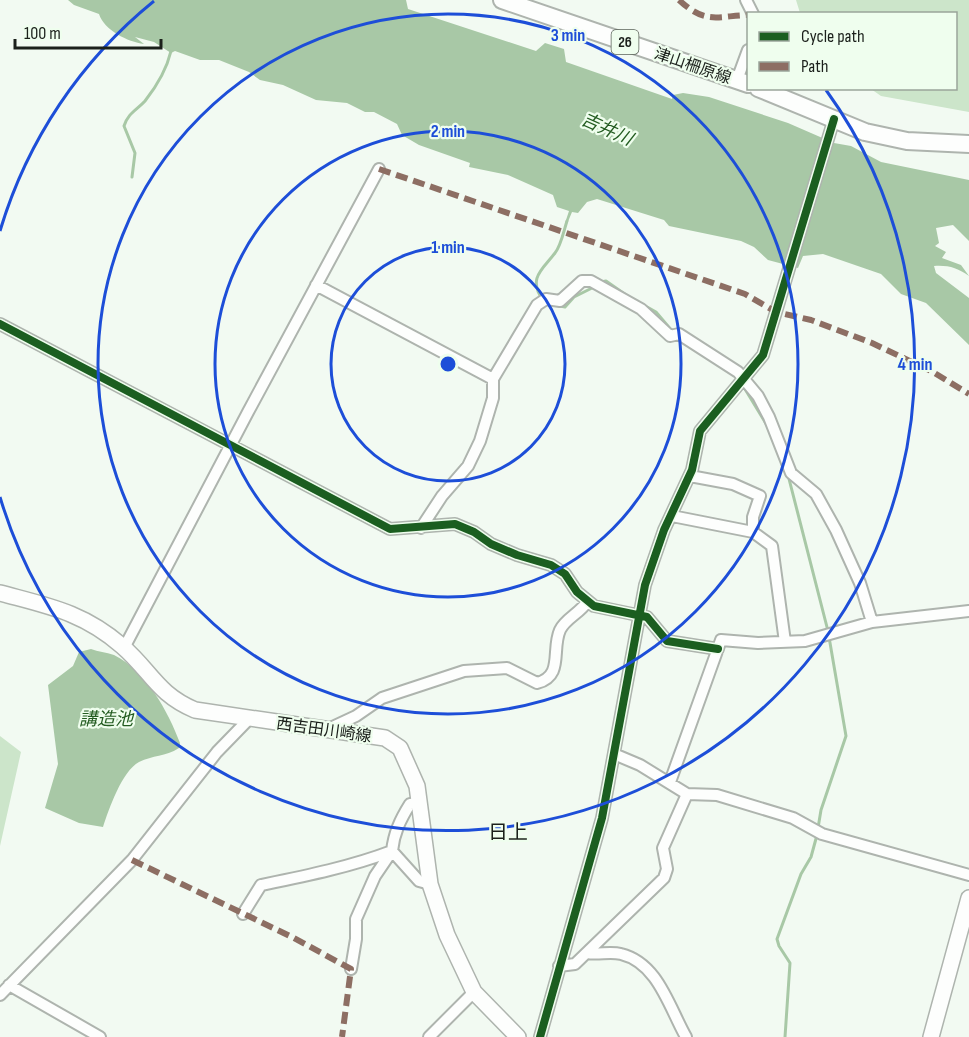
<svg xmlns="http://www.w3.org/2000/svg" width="969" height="1037" viewBox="0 0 969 1037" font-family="'Sofia Sans Condensed','Noto Sans JP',sans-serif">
  <rect width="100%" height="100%" fill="#f2faf2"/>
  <!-- green -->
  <path fill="#cce5ca" d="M 796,0 L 969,0 L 969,112 L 881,96 L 871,89 L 956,88 L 956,14 L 800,13 Z
    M 0,736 L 21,752 L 0,846 Z"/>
  <!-- water -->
  <path fill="#a8c8a6" d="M 68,0 L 406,0 L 408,9 L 536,51 L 545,43 L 564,49 L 566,62 L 672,99 L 673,95 L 683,93 L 709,97 L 788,123 L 834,143 L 851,146 L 881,162 L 969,180 L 969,241 L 953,225 L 936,228 L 939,243 L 935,246 L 946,252 L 942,258 L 961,265 L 969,276 C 958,268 948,265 934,266 L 936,273 L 969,298 L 969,345 L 926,303 L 901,294 L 881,274 L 823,254 L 803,256 L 798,268 L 768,260 L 754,247 L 741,241 L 669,226 L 664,220 L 597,199 L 587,202 L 578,213 L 572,212 L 567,224 L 565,223 L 569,211 L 557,207 L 553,195 L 508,175 L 469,167 L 470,163 L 419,145 L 402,135 L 397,124 L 374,112 L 365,112 L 347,103 L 316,100 L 283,85 L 260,80 L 249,72 L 219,60 L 200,60 L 175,51 L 171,53 L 154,42 L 135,37 L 144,44 C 128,42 104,30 99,14 L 74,5 Z
    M 91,649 C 98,652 106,652 114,655 C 146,671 168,711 180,743 L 179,748 C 165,757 153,755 139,762 C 122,771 109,809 103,827 L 79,823 L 45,808 L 58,764 L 48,685 L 73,666 L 79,652 Z"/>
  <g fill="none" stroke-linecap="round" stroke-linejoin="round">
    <!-- stream -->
    <path stroke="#a8c8a6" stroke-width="3" d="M 132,177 L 135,153 L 124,126 C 128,113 137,110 145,101 C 156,87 167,68 171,51
      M 601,282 L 606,281 L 629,297
      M 543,300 C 527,278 543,269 555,253 C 561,246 564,230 567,221
      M 640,303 L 656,312 L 673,332
      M 550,304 L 565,307 L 574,297 L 596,286
      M 745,389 L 768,427
      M 788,475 L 828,631
      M 818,828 L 821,810 L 846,736 L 829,637
      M 785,1037 L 790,963 L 779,946 L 777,939 L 801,874 L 811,857 L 817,835"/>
    <!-- street casing -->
    <g stroke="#aeb4ae" stroke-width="14">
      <path id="street" d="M 746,0 L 753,14
        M 737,80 L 748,50
        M 316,285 L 493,379
        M 0,324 L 390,529 L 455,524 L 474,532 L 491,544 L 517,555 L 551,565 L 565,574 L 577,592 L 594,606 L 647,617 L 667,641 L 718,649
        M 690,476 L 733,484 L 760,496 L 753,517 L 753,532
        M 672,516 L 753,532 L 772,546 L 785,642
        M 421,528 L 442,496 L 468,466 L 480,441 L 493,398 L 493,379 L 537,305 L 546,299 L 560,301 L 582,281 L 591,281 L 641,309 L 670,336 L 679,334 L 738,372 L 758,396 L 769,417 L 791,473 L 816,494 L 836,530 L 860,583 L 872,622
        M 124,648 L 248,412 L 379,169
        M 326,730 L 356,716 L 382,698 L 464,671 L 507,668 L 537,683 C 564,676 551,650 560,630 C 565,619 580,613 587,602
        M 614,754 L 640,765 L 687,794 L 717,795 L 793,818 L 822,834 L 969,875
        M 670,782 L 721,640 L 758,643 L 805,641 L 872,622 L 969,611
        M 420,803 L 410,804 C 400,820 394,833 392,851 L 419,881 L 430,884
        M 243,914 L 261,885 C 305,876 350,867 392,851 L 375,876 L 356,919 L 356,939 L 351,969
        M 587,953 C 599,955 610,951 621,954 C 658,963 669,1007 686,1037
        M 559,966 L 575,964 L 664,878 L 667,869 L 663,848 L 687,794
        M 9,985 L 100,1037
        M 0,995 L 132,860 L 217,752 L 250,718
        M 429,1037 L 474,992
        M 540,1037 L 602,818 L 645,585 L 664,530 L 692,470 L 700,431 L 763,355 L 834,119"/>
    </g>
    <!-- secondary casing -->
    <g stroke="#aeb4ae" stroke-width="18">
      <path id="secondary" d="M 0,593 C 48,606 83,612 122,646 C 151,671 157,694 195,710 L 385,738 L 400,748 L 417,786 L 430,884 L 447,935 L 474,992 L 518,1037
        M 931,1037 L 969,898"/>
    </g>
    <!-- primary casing -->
    <g stroke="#aeb4ae" stroke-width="20">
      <path id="primary" d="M 502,0 L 748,84
        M 758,88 L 865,132 L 907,141 L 969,144"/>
    </g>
    <!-- street -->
    <use href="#street" stroke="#fdfefd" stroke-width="10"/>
    <!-- secondary -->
    <use href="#secondary" stroke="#fdfefd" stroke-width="15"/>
    <!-- primary -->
    <use href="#primary" stroke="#fdfefd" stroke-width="16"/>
    <!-- quiet -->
    <path stroke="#8d6e63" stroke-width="6" stroke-dasharray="12 6" stroke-linecap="butt" d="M 679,0 C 706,25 717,16 748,15
      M 379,169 L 745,294 L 776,312 L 811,320 L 872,343 L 933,372 L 969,394
      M 132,860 L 294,938 L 351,969 L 342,1037"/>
    <!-- cycleway casing -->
    <g stroke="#effeee" stroke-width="11">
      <path id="cycleway" d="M 0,324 L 390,529 L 455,524 L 474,532 L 491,544 L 517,555 L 551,565 L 565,574 L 577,592 L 594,606 L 647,617 L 667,641 L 718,649
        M 540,1037 L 602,818 L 645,585 L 664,530 L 692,470 L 700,431 L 763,355 L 834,119"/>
    </g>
    <!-- cycleway -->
    <use href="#cycleway" stroke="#1b5e20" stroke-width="8"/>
  </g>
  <!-- distance rings -->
  <g fill="none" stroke="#1d4ed8" stroke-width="3">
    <circle cx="448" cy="364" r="117"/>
    <circle cx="448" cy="364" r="233"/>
    <circle cx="448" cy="364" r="350"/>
    <path d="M0 231A467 467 0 0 1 154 1M826 90A467 467 0 1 1 0 497"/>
  </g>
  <g text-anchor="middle" stroke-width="4.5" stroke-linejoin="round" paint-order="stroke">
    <!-- shield labels -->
    <rect fill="#effeee" stroke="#5b635a" stroke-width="1.5" x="611.5" y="30" width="27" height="24" rx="4.5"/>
    <g font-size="15" font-weight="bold" fill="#1b201b">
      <text x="625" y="47">26</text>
    </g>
    <!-- street labels -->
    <g font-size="16" fill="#1b201b" stroke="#effeee">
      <text transform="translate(693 65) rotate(19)" y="6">津山柵原線</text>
      <text transform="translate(324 729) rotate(8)" y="6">西吉田川崎線</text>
    </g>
    <!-- water labels -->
    <g font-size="18" font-style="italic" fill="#235c21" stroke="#effeee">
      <text transform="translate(607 129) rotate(24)" y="6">吉井川</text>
      <text x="106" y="725">講造池</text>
    </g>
    <!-- quarter labels -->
    <g font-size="20" fill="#1b201b" stroke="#effeee">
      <text x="508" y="839">日上</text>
    </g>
  </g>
  <circle cx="448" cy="364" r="9" fill="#1d4ed8" stroke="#effeee" stroke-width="3"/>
  <g font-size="18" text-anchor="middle" font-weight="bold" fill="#1d4ed8" stroke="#effeee" stroke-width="4.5" stroke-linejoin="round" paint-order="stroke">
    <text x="568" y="41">3 min</text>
    <text x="448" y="137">2 min</text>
    <text x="448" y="253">1 min</text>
    <text x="915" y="370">4 min</text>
  </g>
  <!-- legend -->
  <rect x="747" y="12" width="210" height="78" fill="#effeee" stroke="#9aa59a" stroke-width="1.5"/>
  <rect x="759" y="32" width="30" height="9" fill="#1b5e20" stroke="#9aa59a" stroke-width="1.5"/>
  <text x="801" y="42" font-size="18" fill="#1b201b">Cycle path</text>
  <rect x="759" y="62" width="30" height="9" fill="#8d6e63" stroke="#9aa59a" stroke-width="1.5"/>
  <text x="801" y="72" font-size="18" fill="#1b201b">Path</text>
  <!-- scale -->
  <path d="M15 39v9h146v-9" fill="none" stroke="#1b201b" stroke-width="3"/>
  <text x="24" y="39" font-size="18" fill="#1b201b" stroke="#effeee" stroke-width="4.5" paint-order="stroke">100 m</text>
</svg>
